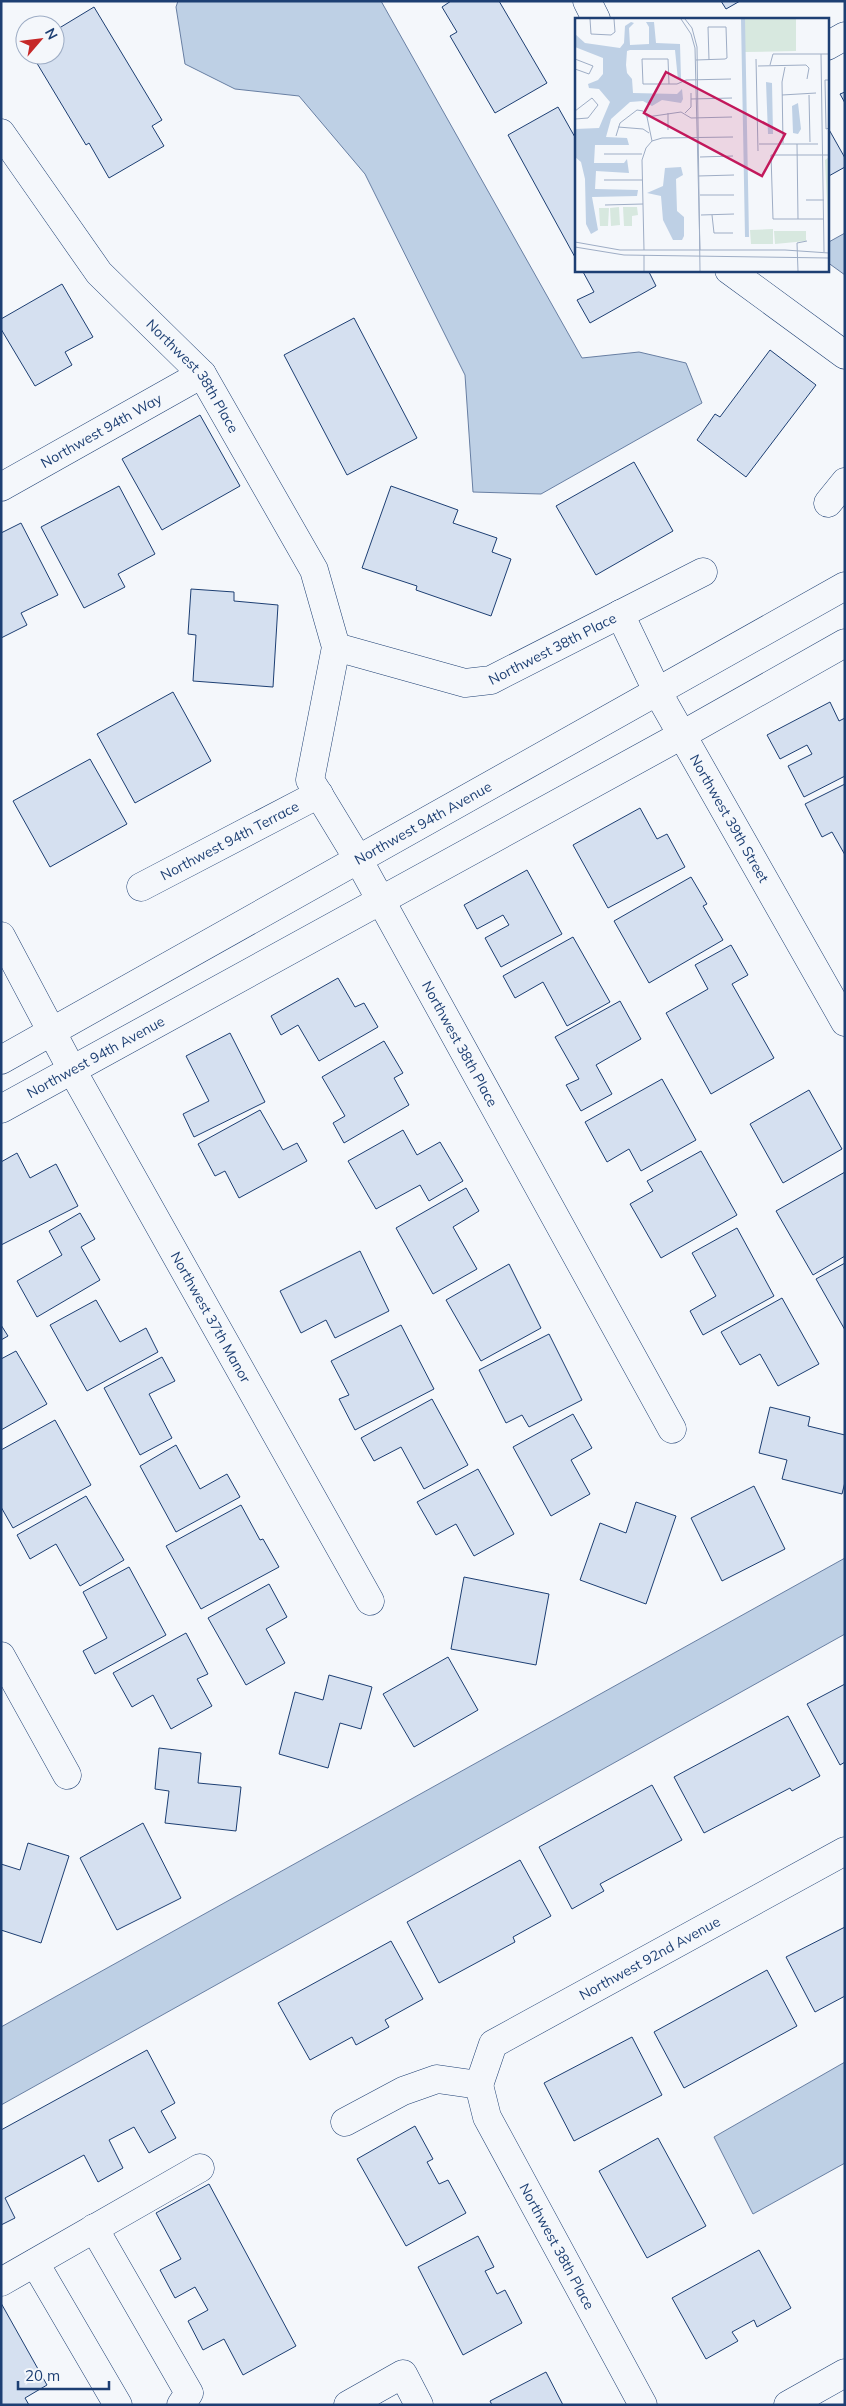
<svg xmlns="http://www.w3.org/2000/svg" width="846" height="2406" viewBox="0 0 846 2406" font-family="Mulish,sans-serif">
  <rect width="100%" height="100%" fill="#f4f7fb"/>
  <!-- water -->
  <path fill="#bed0e5" stroke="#687fa3" d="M 178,1 L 381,1 L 582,358 L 639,352 L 686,363 L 702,403 L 541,494 L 473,492 L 465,375 L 365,174 L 299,96 L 235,89 L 185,64 L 176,7 Z
    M 845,233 L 845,275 L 827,262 L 827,243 Z
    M 845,1558 L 845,1634 L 1,2105 L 1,2027 Z
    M 845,2062 L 845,2163 L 753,2214 L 714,2137 Z"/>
  <!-- building -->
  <path fill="#d5e0f0" stroke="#1d3f73" d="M 451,1 L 499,1 L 547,83 L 495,113 L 450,36 L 457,32 L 442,7 Z
    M 721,1 L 740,1 L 726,9 Z
    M 94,7 L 162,120 L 152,126 L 164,146 L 109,178 L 89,143 L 86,145 L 32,55 L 55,55 L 55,27 L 56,30 Z
    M 50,19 L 54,25 L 39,25 Z
    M 845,92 L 845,103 L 840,94 Z
    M 558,107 L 576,139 L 576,259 L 508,135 Z
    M 827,126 L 845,158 L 845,167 L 827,177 Z
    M 582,270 L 648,270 L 656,286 L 590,323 L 577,300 L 594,292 Z
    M 62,284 L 93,337 L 65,352 L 72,365 L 35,386 L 1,329 L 1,319 Z
    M 354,318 L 417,438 L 347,475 L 284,355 Z
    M 770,350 L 816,385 L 746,477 L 697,440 L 715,414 L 720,417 Z
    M 200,415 L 240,486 L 162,530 L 122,459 Z
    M 634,462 L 673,531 L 596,575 L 556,506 Z
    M 119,486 L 155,554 L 118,574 L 125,587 L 84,608 L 41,527 Z
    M 391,486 L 458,510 L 453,523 L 497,538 L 492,552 L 511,559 L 491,616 L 416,590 L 417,586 L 362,568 Z
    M 21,523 L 58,595 L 21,613 L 27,625 L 1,638 L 1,533 Z
    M 191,589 L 234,592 L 234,601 L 278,605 L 273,687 L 193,681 L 196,635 L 188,634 Z
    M 173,692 L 211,761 L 135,803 L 97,734 Z
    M 830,702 L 839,721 L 845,718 L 845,776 L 804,797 L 788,766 L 812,754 L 807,745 L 780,759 L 767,735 Z
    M 90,759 L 127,824 L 50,867 L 13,801 Z
    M 845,784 L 845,855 L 832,832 L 822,837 L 805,804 Z
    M 640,808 L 657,839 L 667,834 L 685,867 L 608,908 L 573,845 Z
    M 527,870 L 562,934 L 501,967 L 485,938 L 509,925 L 503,915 L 477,929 L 464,905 Z
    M 691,877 L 707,904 L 703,906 L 723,940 L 649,983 L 614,921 Z
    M 573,937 L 610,1002 L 567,1026 L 543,982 L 515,998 L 503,976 Z
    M 731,945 L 748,975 L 732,984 L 774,1058 L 711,1094 L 666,1013 L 708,989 L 695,965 Z
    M 338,978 L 355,1007 L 364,1003 L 378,1027 L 319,1061 L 298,1025 L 281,1035 L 271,1016 Z
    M 620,1001 L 641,1039 L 596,1065 L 612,1094 L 581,1111 L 566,1085 L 579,1079 L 555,1037 Z
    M 230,1033 L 265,1102 L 194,1137 L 183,1114 L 209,1101 L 186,1056 Z
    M 384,1041 L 403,1073 L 394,1078 L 409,1105 L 344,1143 L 333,1123 L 345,1116 L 322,1077 Z
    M 662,1079 L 696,1140 L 641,1171 L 629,1149 L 607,1162 L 585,1122 Z
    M 809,1090 L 842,1149 L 783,1183 L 750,1124 Z
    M 260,1110 L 283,1150 L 297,1143 L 307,1161 L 239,1198 L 225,1171 L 215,1176 L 198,1144 Z
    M 403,1130 L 417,1155 L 440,1142 L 463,1181 L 429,1201 L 420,1185 L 376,1209 L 348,1161 Z
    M 701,1151 L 737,1215 L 661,1258 L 630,1204 L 653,1191 L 647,1181 Z
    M 17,1153 L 30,1178 L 56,1164 L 78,1206 L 1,1245 L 1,1162 Z
    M 845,1172 L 845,1256 L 813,1275 L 776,1211 Z
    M 466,1188 L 479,1211 L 453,1227 L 477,1269 L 433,1294 L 396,1228 Z
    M 80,1213 L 95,1239 L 81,1247 L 100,1280 L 37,1317 L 17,1281 L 62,1255 L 49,1231 Z
    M 737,1228 L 774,1296 L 703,1335 L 690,1311 L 716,1296 L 692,1253 Z
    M 360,1251 L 389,1311 L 335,1338 L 326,1320 L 301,1333 L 280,1291 Z
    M 845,1263 L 845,1330 L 816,1279 Z
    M 509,1264 L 541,1328 L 481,1361 L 446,1300 Z
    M 782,1298 L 819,1364 L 778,1386 L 760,1354 L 740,1365 L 721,1332 Z
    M 96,1300 L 120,1342 L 146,1328 L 158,1352 L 87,1391 L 50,1325 Z
    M 1,1325 L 8,1336 L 1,1340 Z
    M 401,1325 L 434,1389 L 355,1430 L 339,1399 L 349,1395 L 331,1361 Z
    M 549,1334 L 582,1400 L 529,1427 L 522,1415 L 506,1423 L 479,1370 Z
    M 16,1351 L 47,1404 L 1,1430 L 1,1359 Z
    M 162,1357 L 175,1381 L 149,1394 L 172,1438 L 140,1455 L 104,1388 Z
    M 432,1399 L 468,1465 L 424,1489 L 401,1447 L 374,1461 L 361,1438 Z
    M 770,1407 L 810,1417 L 808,1426 L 845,1435 L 845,1482 L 842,1494 L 782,1479 L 787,1460 L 759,1453 Z
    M 573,1414 L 592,1448 L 571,1460 L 590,1494 L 551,1516 L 513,1447 Z
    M 55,1420 L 91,1485 L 13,1528 L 1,1507 L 1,1450 Z
    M 176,1445 L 200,1489 L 227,1474 L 240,1497 L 176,1532 L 140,1466 Z
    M 478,1469 L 514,1534 L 474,1556 L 456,1524 L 436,1535 L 417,1502 Z
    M 754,1486 L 785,1549 L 722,1581 L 691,1518 Z
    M 86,1496 L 124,1560 L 80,1586 L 56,1544 L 30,1559 L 17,1535 Z
    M 636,1502 L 676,1516 L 646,1604 L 580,1580 L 600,1523 L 626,1533 Z
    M 241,1505 L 260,1540 L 263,1539 L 279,1567 L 201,1609 L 166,1546 Z
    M 129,1567 L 166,1635 L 95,1674 L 83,1651 L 107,1638 L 83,1592 Z
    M 464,1577 L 549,1594 L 536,1665 L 451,1649 Z
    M 269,1584 L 287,1617 L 266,1629 L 285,1663 L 246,1685 L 208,1618 Z
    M 186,1633 L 208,1674 L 197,1679 L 212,1706 L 171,1729 L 153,1695 L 132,1707 L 113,1673 Z
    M 448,1657 L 478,1710 L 414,1747 L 383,1694 Z
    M 329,1675 L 372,1687 L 361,1729 L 340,1723 L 328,1768 L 279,1754 L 295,1692 L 323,1700 Z
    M 845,1684 L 845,1762 L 840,1765 L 807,1704 Z
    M 788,1716 L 820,1776 L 792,1791 L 790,1788 L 704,1833 L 674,1777 Z
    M 159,1748 L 201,1753 L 198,1783 L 241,1787 L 236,1831 L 165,1823 L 169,1791 L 155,1789 Z
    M 652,1785 L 682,1840 L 600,1884 L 604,1891 L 572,1909 L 539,1847 Z
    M 143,1823 L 181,1898 L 117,1930 L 80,1858 Z
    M 28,1843 L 69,1856 L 41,1943 L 1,1930 L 1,1864 L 20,1870 Z
    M 520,1860 L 551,1916 L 513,1937 L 515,1942 L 439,1983 L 407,1922 Z
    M 845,1927 L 845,1996 L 815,2012 L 786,1957 Z
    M 391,1941 L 423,1999 L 385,2020 L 389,2027 L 356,2045 L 352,2037 L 310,2060 L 278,2003 Z
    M 767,1970 L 797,2026 L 684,2088 L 654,2032 Z
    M 632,2037 L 662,2095 L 574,2141 L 544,2083 Z
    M 147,2050 L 175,2103 L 161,2111 L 176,2138 L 149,2153 L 134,2127 L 109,2140 L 123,2168 L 98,2182 L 84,2155 L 5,2198 L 15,2218 L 1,2225 L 1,2130 Z
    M 415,2126 L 433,2159 L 427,2162 L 439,2184 L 448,2180 L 466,2213 L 406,2246 L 357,2159 Z
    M 658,2138 L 706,2226 L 647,2258 L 599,2171 Z
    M 209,2184 L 296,2346 L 243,2375 L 224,2339 L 203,2350 L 188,2321 L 208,2310 L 195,2287 L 175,2298 L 160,2270 L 181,2259 L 156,2213 Z
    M 478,2236 L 494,2267 L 485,2271 L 497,2294 L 505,2290 L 522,2323 L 463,2355 L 418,2267 Z
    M 759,2250 L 791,2308 L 757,2327 L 754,2320 L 732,2332 L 738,2341 L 706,2359 L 672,2298 Z
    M 1,2303 L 47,2385 L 25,2398 L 29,2405 L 1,2405 Z
    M 546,2372 L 563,2405 L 492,2405 L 490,2401 Z"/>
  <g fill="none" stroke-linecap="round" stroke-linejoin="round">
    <!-- minor casing -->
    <g stroke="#1d3f73" stroke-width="29">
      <g id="minor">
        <path d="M 587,1 L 596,19"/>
        <path d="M 827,46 L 845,36"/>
        <path id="s1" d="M 1,133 L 99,273 L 202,374 L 314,570 L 336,647 L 310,780 L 358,859 L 672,1429"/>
        <path d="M 729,270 L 845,355"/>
        <path id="s2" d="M 1,487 L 202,374"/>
        <path d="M 828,503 L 845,482"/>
        <path id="s3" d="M 620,614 L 657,691 L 845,1022"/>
        <path id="s4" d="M 336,647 L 465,683 L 491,680 L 703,572"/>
        <path id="s5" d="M 141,887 L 319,794"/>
        <path id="s6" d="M 1,936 L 72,1070 L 370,1601"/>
        <path id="s7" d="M 1,1060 L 845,586"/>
        <path id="s8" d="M 1,1109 L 682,735 L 845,643"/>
        <path d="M 1,1656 L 67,1775"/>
        <path id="s9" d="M 479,2085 L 493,2044 L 845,1851"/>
        <path id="s10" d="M 479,2085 L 487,2117 L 643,2405"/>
        <path d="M 345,2122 L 403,2091 L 437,2079 L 479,2085"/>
        <path d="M 94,2228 L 189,2393 L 181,2405"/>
        <path d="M 35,2263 L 118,2405"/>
        <path d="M 1,2282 L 200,2168"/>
        <path d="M 348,2405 L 403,2374 L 419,2405"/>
        <path d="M 788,2405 L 845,2373"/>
      </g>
    </g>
    <!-- minor -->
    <use href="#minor" stroke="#f4f7fb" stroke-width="28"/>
  </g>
  <g text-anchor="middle" stroke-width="4" stroke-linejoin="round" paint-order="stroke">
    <!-- street labels -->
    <g font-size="14" fill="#1d3f73" stroke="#f4f7fb">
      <text dy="5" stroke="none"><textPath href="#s1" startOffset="311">Northwest 38th Place</textPath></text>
      <text dy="5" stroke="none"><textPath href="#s2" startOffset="115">Northwest 94th Way</textPath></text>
      <text dy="5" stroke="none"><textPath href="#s4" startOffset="229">Northwest 38th Place</textPath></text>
      <text dy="5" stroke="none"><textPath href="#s3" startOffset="232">Northwest 39th Street</textPath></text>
      <text dy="5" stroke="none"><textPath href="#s7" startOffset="484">Northwest 94th Avenue</textPath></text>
      <text dy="5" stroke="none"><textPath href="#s5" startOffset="100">Northwest 94th Terrace</textPath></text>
      <text dy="5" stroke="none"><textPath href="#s1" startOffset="1060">Northwest 38th Place</textPath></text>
      <text dy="5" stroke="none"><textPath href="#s8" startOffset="108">Northwest 94th Avenue</textPath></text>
      <text dy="5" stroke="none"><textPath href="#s6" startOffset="435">Northwest 37th Manor</textPath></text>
      <text dy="5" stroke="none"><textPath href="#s9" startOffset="222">Northwest 92nd Avenue</textPath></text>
      <text dy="5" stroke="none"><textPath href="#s10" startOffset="180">Northwest 38th Place</textPath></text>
    </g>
  </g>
  <!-- overview -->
  <g transform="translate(575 18)">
    <rect width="254" height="254" fill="#f4f7fb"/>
    <path d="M 170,1 L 221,1 L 221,33 L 170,34 ZM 254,139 L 254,227 L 250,142 ZM 44,189 L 45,207 L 36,208 L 35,190 ZM 48,189 L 62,189 L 63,197 L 57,198 L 57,208 L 49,208 ZM 24,190 L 34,190 L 33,208 L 25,208 ZM 198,211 L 198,226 L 176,226 L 175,212 ZM 199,213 L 231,213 L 231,223 L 200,226 Z" fill="#d7e8df"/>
    <path d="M 166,1 L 170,1 L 174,219 L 170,219 ZM 56,4 L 59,5 L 54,10 L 55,27 L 74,26 L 74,9 L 71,4 L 79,4 L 81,25 L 105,26 L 106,60 L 103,62 L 100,32 L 55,32 L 52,33 L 51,47 L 52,55 L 57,61 L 58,75 L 102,76 L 107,71 L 108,81 L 106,85 L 87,82 L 77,88 L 68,83 L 55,84 L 36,101 L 31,119 L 52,120 L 54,127 L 20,127 L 19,145 L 49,145 L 52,141 L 54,155 L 21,153 L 20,171 L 63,172 L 62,178 L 17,179 L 23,212 L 16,216 L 11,206 L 10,161 L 6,144 L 0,139 L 0,111 L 24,110 L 35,84 L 24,71 L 14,70 L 13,66 L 23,62 L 28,56 L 28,40 L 0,29 L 0,16 L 10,25 L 45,30 L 49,25 L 50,8 ZM 191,64 L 197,65 L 198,116 L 193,116 ZM 223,85 L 226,111 L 223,116 L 218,115 L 217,88 ZM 106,149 L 108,157 L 101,161 L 102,193 L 109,199 L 109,218 L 107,222 L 98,222 L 88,202 L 86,178 L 72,175 L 88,168 L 90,150 Z" fill="#bed0e5"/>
    <path fill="none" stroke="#9eadc5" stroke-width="1" d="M 15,1 L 16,16 L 36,17 L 40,14 L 39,1M 106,1 L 116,16 L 120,30 L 125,232M 110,1 L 117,10 L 122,29 L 125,253M 246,36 L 249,234M 0,41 L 18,48 L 14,56 L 0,51M 181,41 L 183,133M 121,42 L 150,41 L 152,40 L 151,9 L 133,9 L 134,42M 195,47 L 198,36 L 254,36M 183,48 L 231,47 L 234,50 L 232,61M 254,62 L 250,62 L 251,111 L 254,110M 94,66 L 93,41 L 67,41 L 68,66 L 102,66 L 111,62 L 156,61M 207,77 L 241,75M 234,77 L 235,124M 116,81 L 157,80M 0,93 L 17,80 L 23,87 L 13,100 L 0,101M 93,95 L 93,112M 110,95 L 116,89 L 116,75M 72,99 L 77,123M 43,109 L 68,111 L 74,115M 41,118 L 45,105 L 62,92 L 68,93 L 72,99 L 106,94 L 116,100 L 157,99M 208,125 L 207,64 L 210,49M 184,126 L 243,126M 222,126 L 223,201M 29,136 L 67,136M 125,139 L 158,138M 123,158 L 159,157M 29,162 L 67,162M 125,177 L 159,177M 231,182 L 249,182M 30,187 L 68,186M 126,197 L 159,196M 137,197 L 139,215 L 158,215M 249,201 L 198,201 L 196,137 L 254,137M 0,224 L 45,232 L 210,232 L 254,235M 0,229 L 49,237 L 254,240M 69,232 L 67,142 L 71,130 L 77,123 L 87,120 L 158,119M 69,237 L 69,253M 223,253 L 222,225 L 232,223"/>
    <path fill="#c2185b" fill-opacity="0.15" stroke="#c2185b" stroke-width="2.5" d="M 91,54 L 210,116 L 187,158 L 69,95 Z"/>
    <rect width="254" height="254" fill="none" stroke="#1d3f73" stroke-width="2.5"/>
  </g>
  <!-- border -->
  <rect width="846" height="2406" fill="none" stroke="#1d3f73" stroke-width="5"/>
  <!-- north arrow -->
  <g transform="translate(40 40) rotate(62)"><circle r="24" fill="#f4f7fb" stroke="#9eadc5"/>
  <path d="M0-4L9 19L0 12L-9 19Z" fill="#c62828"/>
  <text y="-8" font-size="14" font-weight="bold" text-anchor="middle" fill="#1d3f73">N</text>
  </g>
  <!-- scale -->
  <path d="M18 2381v8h91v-8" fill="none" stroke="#1d3f73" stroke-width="2.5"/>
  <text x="25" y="2381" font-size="15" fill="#1d3f73" stroke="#f4f7fb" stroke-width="4" paint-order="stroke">20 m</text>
</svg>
